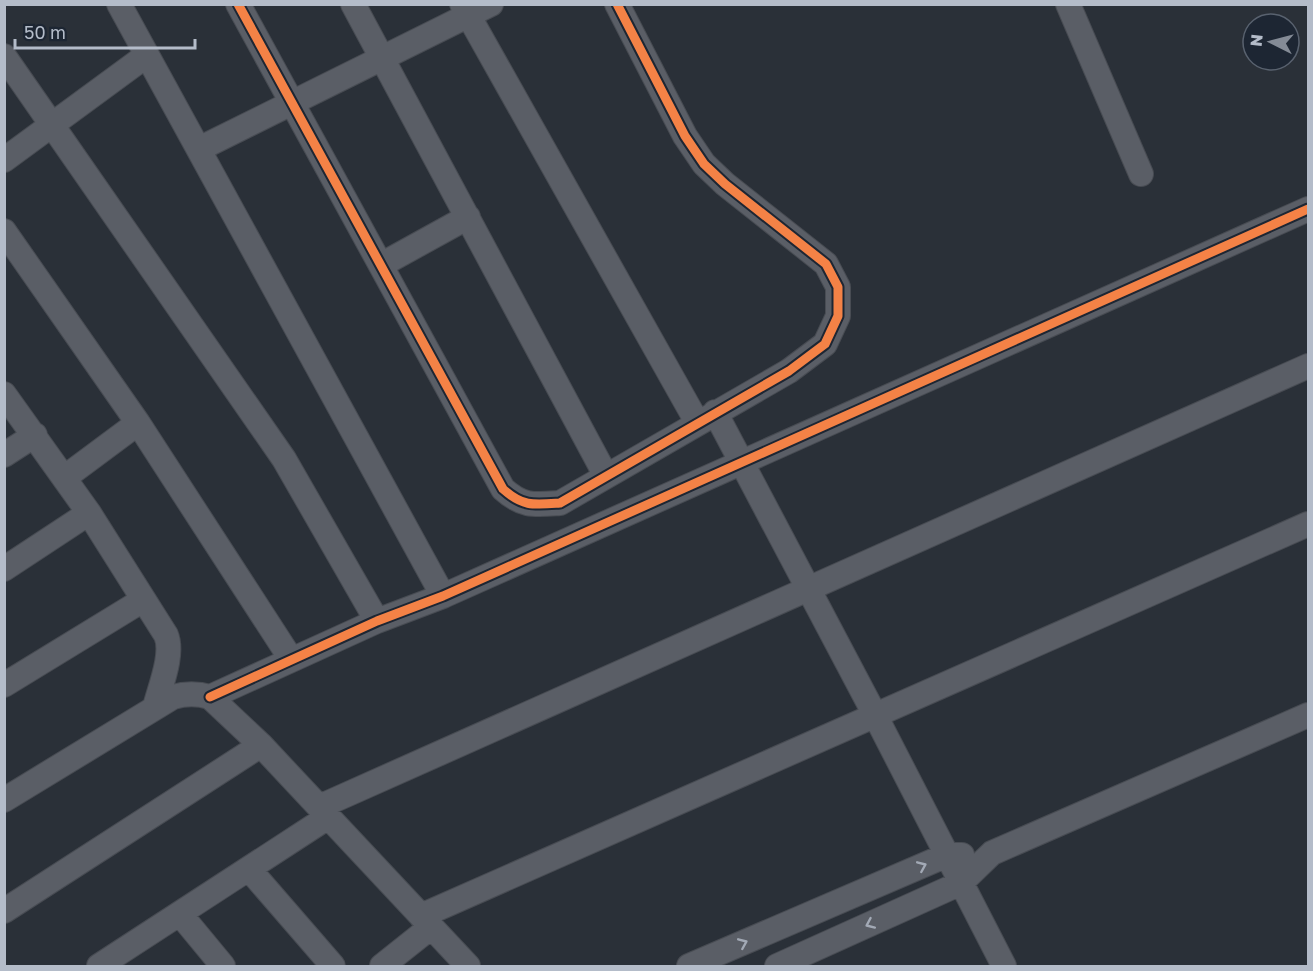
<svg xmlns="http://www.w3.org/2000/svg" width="1313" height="971" viewBox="0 0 1313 971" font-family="'Golos Text',sans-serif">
  <rect width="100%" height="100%" fill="#2a3038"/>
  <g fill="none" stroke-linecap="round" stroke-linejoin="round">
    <!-- minor casing -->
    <g stroke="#484c53" stroke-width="26">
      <path id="minor" d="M 119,4 L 443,596
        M 238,4 L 503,489 C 523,507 534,505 560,503 L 789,371 L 825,344 L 838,316 L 838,287 L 826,264 L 725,184 L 704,164 L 685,136 L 617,4
        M 353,4 L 606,476
        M 462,4 L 697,422
        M 1068,4 L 1141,174
        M 4,56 L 284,459 L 377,621
        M 199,149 L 491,4
        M 4,160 L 147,55
        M 4,231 L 138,423 L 291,659
        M 381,265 L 468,217
        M 4,394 L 89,513 L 166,635 C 174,654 160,687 155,707
        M 715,412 L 875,715 L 1004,966
        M 4,455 L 35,435
        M 64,478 L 138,423
        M 4,569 L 89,513
        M 4,685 L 143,600
        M 210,697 L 377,621 L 443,596 L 1308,209
        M 4,800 L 173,697 C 186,693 197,693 210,697 L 261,745 L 468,966
        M 319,807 L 1308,366
        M 249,869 L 333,966
        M 4,911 L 261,745
        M 180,914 L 223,966
        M 421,916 L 1308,524
        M 99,966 L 328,817
        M 382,966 L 431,927
        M 689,966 L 947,855 L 962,855
        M 777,966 L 961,883 L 992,853 L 1308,715"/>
    </g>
    <!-- minor -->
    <use href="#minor" stroke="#5a5e66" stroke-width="24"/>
    <!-- cycleway casing -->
    <g stroke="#1d2633" stroke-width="13">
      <path id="cycleway" d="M 238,4 L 503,489 C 523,507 534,505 560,503 L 789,371 L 825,344 L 838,316 L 838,287 L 826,264 L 725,184 L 704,164 L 685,136 L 617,4
        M 210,697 L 377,621 L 443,596 L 1308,209"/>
    </g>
    <!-- cycleway -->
    <use href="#cycleway" stroke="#f48246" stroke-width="9"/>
  </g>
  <!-- one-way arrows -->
  <defs><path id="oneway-chevron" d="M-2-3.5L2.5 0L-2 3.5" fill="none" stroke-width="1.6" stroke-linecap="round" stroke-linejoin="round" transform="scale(1.5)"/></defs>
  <g stroke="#a2a9b5">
    <use href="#oneway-chevron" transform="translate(922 866) rotate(-23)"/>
    <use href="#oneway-chevron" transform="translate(870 924) rotate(156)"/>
    <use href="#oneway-chevron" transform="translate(743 943) rotate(-23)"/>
  </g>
  <!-- border -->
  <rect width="1313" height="971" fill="none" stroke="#b4bcc9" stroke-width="12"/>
  <!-- north arrow -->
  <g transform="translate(1271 42) rotate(276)"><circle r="28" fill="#1d2633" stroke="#59626f" stroke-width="1.5"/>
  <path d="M0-4.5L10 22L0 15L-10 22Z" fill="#848b96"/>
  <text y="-9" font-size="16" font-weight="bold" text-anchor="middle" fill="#b4bcc9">N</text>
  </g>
  <!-- scale -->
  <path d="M15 39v9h180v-9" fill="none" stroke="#b4bcc9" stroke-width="3"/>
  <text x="24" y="39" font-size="18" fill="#b4bcc9" stroke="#1d2633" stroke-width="4.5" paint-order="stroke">50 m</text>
</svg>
